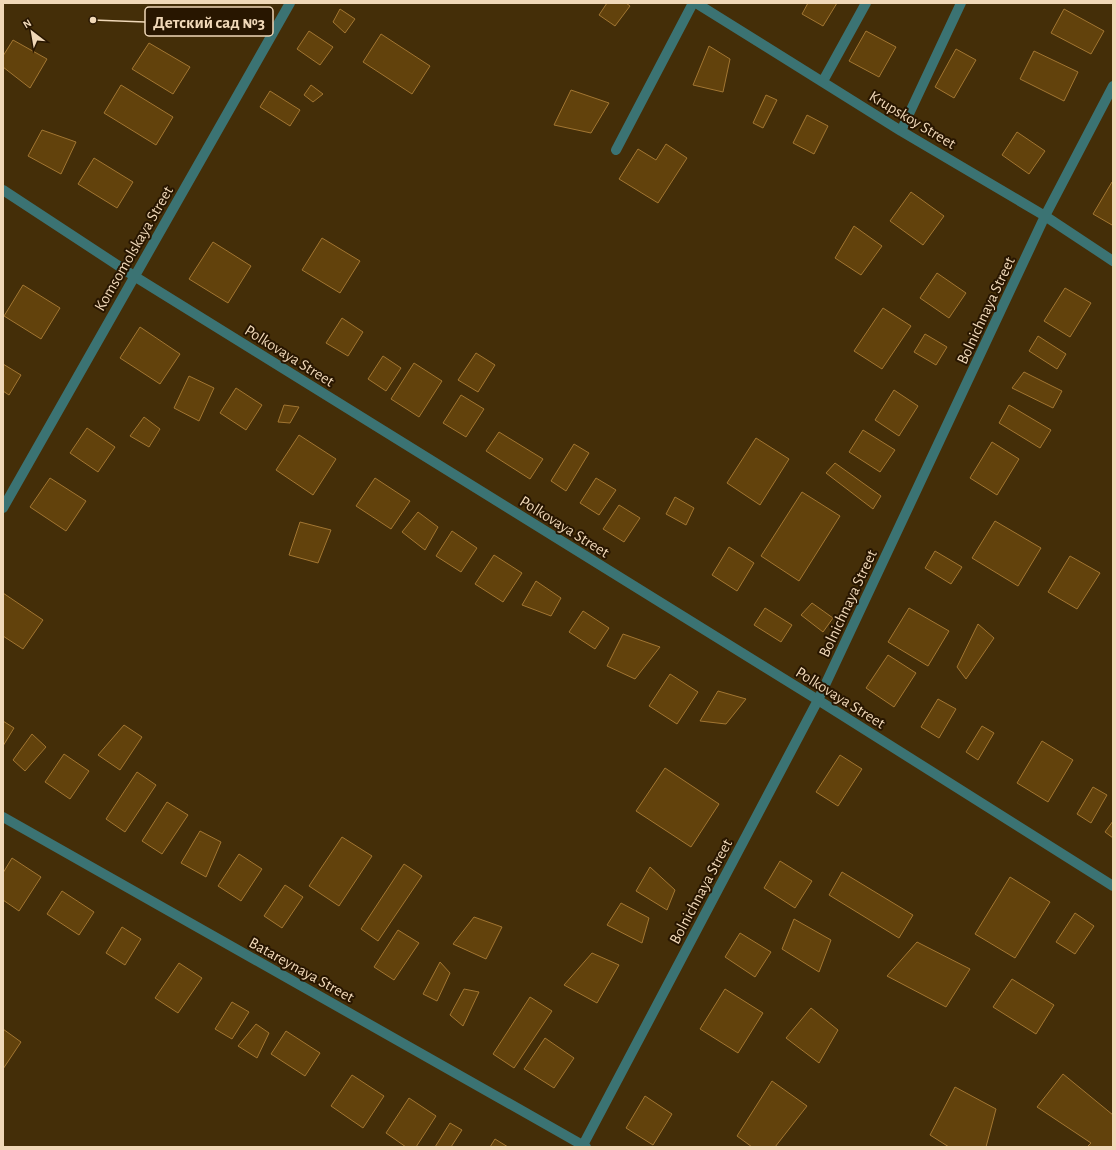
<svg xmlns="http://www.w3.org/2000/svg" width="1116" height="1150" viewBox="0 0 1116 1150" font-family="'Alegreya Sans',sans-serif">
  <rect width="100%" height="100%" fill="#442e08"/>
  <!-- building -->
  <path fill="#62420c" stroke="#a27632" d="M 607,3 L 626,3 L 630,6 L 615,26 L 599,15 Z
    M 808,3 L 837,3 L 823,26 L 802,14 Z
    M 340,9 L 355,19 L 345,33 L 333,22 Z
    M 1064,9 L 1104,31 L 1091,54 L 1051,33 Z
    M 309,31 L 333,47 L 320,65 L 297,49 Z
    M 866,31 L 896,47 L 879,77 L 849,61 Z
    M 381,34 L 430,66 L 412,94 L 363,62 Z
    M 13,40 L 47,59 L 30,88 L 3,67 L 3,56 Z
    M 149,43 L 190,67 L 173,94 L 132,69 Z
    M 709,46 L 730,59 L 723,92 L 693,85 Z
    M 956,49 L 976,60 L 954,98 L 935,87 Z
    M 1034,51 L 1078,72 L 1064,101 L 1020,79 Z
    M 121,85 L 173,117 L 156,145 L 104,113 Z
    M 311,85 L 323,94 L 313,102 L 304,95 Z
    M 571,90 L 609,103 L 591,133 L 554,125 Z
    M 270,91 L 300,110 L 290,126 L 260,107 Z
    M 766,95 L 777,100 L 763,128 L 753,123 Z
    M 807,115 L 828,126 L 814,154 L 793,143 Z
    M 42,130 L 76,142 L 61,174 L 28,156 Z
    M 1017,132 L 1045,151 L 1029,174 L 1002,155 Z
    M 666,144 L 687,158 L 658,203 L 619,179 L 638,149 L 656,160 Z
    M 94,158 L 133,182 L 117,208 L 78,184 Z
    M 1112,182 L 1113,183 L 1113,224 L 1112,225 L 1093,214 Z
    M 911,192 L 944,216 L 923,245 L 890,221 Z
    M 854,226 L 882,246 L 861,275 L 835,258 Z
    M 322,238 L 360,261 L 340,293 L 302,270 Z
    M 213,242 L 251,266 L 228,303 L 189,279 Z
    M 937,273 L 966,293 L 949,318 L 920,298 Z
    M 23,285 L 60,308 L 41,339 L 4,316 Z
    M 1065,288 L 1091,303 L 1070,337 L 1044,321 Z
    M 883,308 L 911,326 L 882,369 L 854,351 Z
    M 342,318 L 363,332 L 348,356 L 326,343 Z
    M 140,327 L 180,354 L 160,384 L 120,358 Z
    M 925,334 L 947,347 L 936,365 L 914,352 Z
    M 1038,336 L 1066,354 L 1057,369 L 1029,351 Z
    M 476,353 L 495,365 L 478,392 L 458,380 Z
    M 383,356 L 401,368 L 386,391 L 368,379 Z
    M 414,363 L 442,381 L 419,417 L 391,399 Z
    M 3,364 L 21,375 L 9,395 L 3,391 Z
    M 1024,372 L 1062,391 L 1053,408 L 1012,388 Z
    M 189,376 L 214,388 L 199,421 L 174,408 Z
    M 236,388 L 262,405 L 246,430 L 220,413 Z
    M 894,390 L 918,406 L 899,436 L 875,420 Z
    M 461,395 L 484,409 L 466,437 L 443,423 Z
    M 284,405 L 299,407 L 290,423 L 278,422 Z
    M 1009,405 L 1051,430 L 1040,448 L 999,423 Z
    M 144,417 L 160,429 L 149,447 L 130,436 Z
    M 87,428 L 115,447 L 98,472 L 70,453 Z
    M 863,430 L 895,450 L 880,472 L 849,452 Z
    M 499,432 L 543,459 L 530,479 L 486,451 Z
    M 299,435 L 336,459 L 313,495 L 276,470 Z
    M 756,438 L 789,459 L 760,505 L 727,483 Z
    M 992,442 L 1019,459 L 997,495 L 970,478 Z
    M 574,444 L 589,453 L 566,491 L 551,481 Z
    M 835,463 L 881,496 L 873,509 L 826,473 Z
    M 50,478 L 86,501 L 66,531 L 30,507 Z
    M 375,478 L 410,501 L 391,529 L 356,506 Z
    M 596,478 L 616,490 L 599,515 L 580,503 Z
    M 802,492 L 840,516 L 799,581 L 761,556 Z
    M 675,497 L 694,508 L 686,525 L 666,514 Z
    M 619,505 L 640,518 L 624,542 L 603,529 Z
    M 418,512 L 438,527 L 425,550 L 402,532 Z
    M 995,521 L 1041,548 L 1018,586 L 972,558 Z
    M 300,522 L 331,530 L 318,563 L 289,555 Z
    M 452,531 L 477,548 L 461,572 L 436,556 Z
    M 729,547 L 754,563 L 737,591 L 712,575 Z
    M 935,551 L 962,567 L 951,584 L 925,568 Z
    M 494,555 L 522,573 L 503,602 L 475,584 Z
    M 1070,556 L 1100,573 L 1077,609 L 1048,592 Z
    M 536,581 L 561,598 L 551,616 L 522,605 Z
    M 3,593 L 43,620 L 23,649 L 3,636 Z
    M 812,603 L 833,618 L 823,632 L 801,615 Z
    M 765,608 L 792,625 L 781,642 L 754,625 Z
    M 909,608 L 949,631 L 928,666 L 888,642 Z
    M 583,611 L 609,628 L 595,649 L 569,632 Z
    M 978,624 L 994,638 L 966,679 L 957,667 Z
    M 623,634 L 660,647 L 635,679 L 607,666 Z
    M 888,655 L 916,673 L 894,707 L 866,688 Z
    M 670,674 L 698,692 L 677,724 L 649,706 Z
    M 718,691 L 746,699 L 726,724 L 700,721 Z
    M 938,699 L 956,709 L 939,738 L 921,727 Z
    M 3,721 L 14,728 L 3,746 Z
    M 124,725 L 142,737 L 120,770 L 98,755 Z
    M 982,726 L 994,733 L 978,760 L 966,752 Z
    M 32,734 L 46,747 L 25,771 L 13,760 Z
    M 1042,741 L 1073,760 L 1048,802 L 1017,783 Z
    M 64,754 L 89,771 L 70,799 L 45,782 Z
    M 840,755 L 862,769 L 838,806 L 816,792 Z
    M 665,768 L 719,804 L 691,847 L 636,811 Z
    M 137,772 L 156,785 L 125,832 L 106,819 Z
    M 1093,787 L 1107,795 L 1091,823 L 1077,814 Z
    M 167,802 L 188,815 L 162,854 L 142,841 Z
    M 1113,821 L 1113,838 L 1105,832 Z
    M 200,831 L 221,842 L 206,877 L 181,863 Z
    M 342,837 L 372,856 L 339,906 L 309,886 Z
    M 239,854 L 262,869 L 241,901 L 218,886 Z
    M 12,858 L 41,877 L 19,911 L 3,900 L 3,873 Z
    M 780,861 L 812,881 L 795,908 L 764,888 Z
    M 404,864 L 422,876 L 378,941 L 361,929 Z
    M 650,867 L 675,890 L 667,910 L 636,891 Z
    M 842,872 L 913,915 L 899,938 L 829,895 Z
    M 1010,877 L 1050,902 L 1015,958 L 975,934 Z
    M 285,885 L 303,897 L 282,928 L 264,916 Z
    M 62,891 L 94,912 L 79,935 L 47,914 Z
    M 621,903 L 649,918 L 642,943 L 607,925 Z
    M 1075,913 L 1094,926 L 1075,954 L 1056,942 Z
    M 474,917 L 502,927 L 486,959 L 453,944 Z
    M 794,919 L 831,940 L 819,972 L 782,949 Z
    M 122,927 L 141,939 L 125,965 L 106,953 Z
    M 398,930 L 419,943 L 394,980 L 374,967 Z
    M 740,933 L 771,952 L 755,977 L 725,957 Z
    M 917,942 L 970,969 L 946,1007 L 887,976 Z
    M 592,953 L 619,965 L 597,1003 L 564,985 Z
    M 440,962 L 450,973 L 437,1001 L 423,994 Z
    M 179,963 L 202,978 L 178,1013 L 155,998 Z
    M 1012,979 L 1054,1005 L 1036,1034 L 993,1007 Z
    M 464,989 L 479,992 L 463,1026 L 450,1015 Z
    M 725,989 L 763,1013 L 738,1053 L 700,1029 Z
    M 530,997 L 552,1011 L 514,1068 L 493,1054 Z
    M 232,1002 L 249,1012 L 232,1039 L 215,1029 Z
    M 811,1008 L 838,1030 L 819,1063 L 786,1038 Z
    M 256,1024 L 269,1033 L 257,1058 L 238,1046 Z
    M 3,1029 L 21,1042 L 3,1069 Z
    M 286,1031 L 320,1053 L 305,1076 L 271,1054 Z
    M 545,1038 L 574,1058 L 554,1088 L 524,1069 Z
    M 1063,1074 L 1113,1115 L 1113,1147 L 1087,1147 L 1091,1143 L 1037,1107 Z
    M 352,1075 L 384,1096 L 363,1128 L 331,1106 Z
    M 772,1081 L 807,1106 L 775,1147 L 752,1147 L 737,1136 Z
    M 955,1087 L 996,1109 L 986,1147 L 949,1147 L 930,1135 Z
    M 645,1096 L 672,1114 L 653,1145 L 626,1128 Z
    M 409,1098 L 436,1116 L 416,1147 L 406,1147 L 386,1133 Z
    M 450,1123 L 462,1130 L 451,1147 L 435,1147 Z
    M 495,1139 L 508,1147 L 490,1147 Z"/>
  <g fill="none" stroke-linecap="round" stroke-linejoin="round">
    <!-- minor -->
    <path stroke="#3b7373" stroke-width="10" d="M 696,3 L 901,131 L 1045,216 L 1113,261
      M 823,81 L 866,3
      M 901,131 L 961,3
      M 616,150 L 693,3
      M 3,190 L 134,276 L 818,700 L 1113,886
      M 3,508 L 290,3
      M 3,817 L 586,1147
      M 582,1147 L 818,700 L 1045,216 L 1113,86"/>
  </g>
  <g text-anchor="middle" stroke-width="4" stroke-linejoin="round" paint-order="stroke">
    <!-- street labels -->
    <g font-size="16" fill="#f0d8b8" stroke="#281600">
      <text transform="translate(913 119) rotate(31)" y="6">Krupskoy Street</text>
      <text transform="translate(133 248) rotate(-60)" y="6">Komsomolskaya Street</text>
      <text transform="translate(985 310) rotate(-65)" y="6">Bolnichnaya Street</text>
      <text transform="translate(290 355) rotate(32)" y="6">Polkovaya Street</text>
      <text transform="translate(565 526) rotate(32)" y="6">Polkovaya Street</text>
      <text transform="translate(847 603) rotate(-65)" y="6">Bolnichnaya Street</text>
      <text transform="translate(841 697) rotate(32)" y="6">Polkovaya Street</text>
      <text transform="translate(700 891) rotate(-62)" y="6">Bolnichnaya Street</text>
      <text transform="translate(302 969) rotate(29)" y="6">Batareynaya Street</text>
    </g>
  </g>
  <!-- callouts -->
  <path fill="none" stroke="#f0d8b8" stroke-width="1.5" d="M93 20L145 22"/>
  <circle fill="#f0d8b8" stroke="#281600" stroke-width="1.5" cx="93" cy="20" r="4"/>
  <rect fill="#281600" stroke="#f0d8b8" stroke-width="1.5" x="145" y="7" width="128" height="29" rx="4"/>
  <g font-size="17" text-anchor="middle" font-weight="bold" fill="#f0d8b8">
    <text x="209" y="28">Детский сад №3</text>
  </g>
  <!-- border -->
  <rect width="1116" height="1150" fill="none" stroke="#f0d8b8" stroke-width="8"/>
  <!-- north arrow -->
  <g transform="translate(32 32) rotate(329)" stroke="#281600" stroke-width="3" paint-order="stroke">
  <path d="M0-3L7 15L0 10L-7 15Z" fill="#f0d8b8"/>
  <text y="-6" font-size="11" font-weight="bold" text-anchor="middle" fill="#f0d8b8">N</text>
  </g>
</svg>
